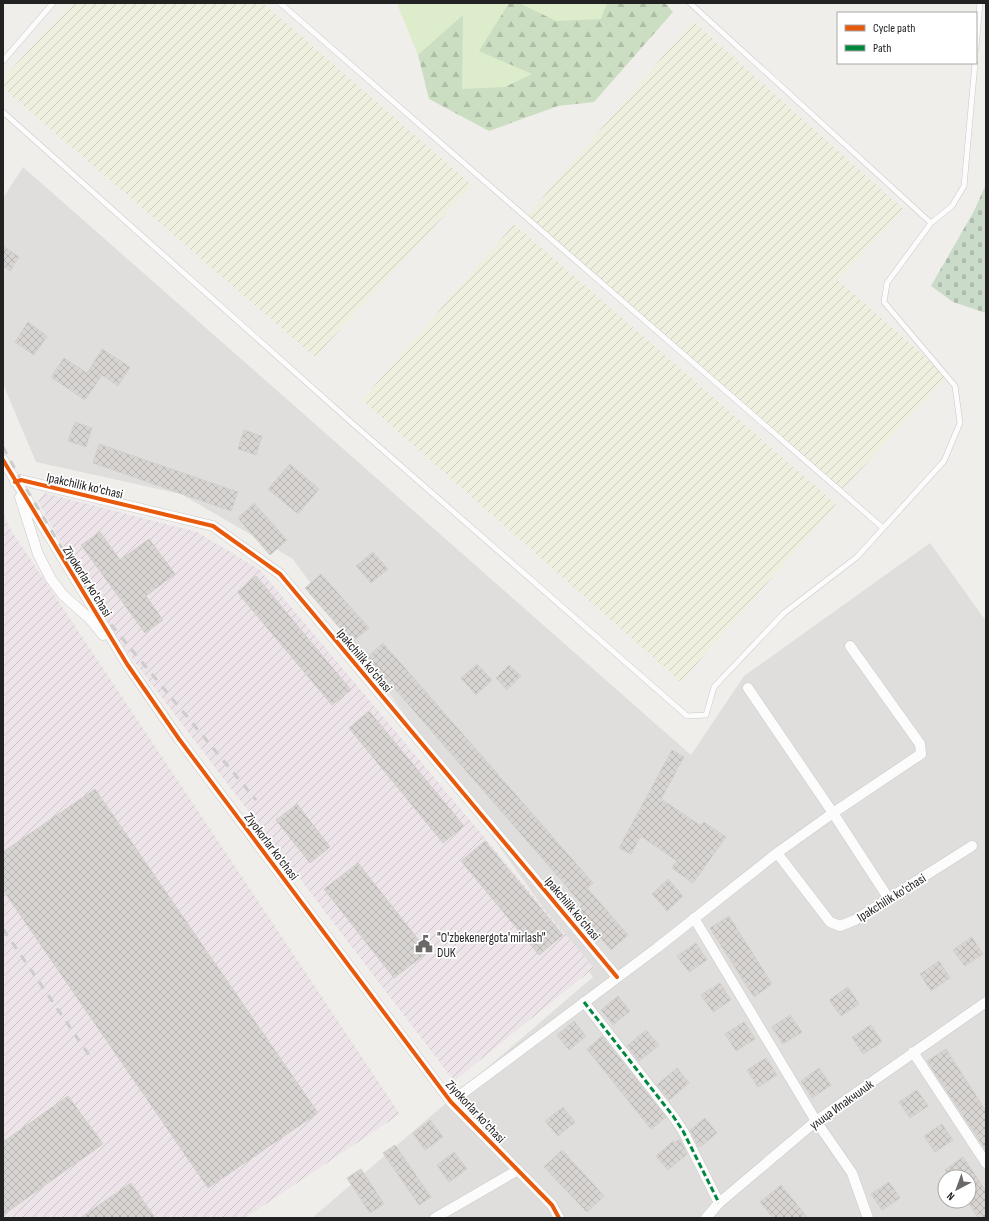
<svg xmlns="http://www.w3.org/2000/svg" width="989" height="1221" viewBox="0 0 989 1221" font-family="'Sofia Sans Condensed',sans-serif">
  <defs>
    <pattern id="industrial-furrows" width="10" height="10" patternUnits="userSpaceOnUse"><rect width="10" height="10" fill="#ede4e9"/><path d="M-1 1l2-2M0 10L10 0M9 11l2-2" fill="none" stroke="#cbc3c8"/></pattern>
    <pattern id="farmland-furrows" width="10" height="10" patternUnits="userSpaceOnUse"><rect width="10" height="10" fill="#efefdf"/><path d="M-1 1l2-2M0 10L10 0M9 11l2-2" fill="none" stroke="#cdcdbf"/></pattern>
    <pattern id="forest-firs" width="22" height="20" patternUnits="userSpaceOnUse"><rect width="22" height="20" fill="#cbdec1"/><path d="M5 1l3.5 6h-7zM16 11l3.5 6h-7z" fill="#aebea6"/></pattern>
    <pattern id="cemetery-stones" width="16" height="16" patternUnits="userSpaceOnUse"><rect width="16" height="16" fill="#cadbca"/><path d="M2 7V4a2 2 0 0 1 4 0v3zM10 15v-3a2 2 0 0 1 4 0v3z" fill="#adbcad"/></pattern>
    <pattern id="building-cross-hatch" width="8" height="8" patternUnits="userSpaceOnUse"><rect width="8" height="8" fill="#d7d4d2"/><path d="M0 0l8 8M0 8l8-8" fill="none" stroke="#b8b6b4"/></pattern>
  </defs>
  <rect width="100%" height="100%" fill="#f0eeeb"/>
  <!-- residential -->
  <path fill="#dfdedc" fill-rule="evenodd" d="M 23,167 L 691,755 L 744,676 L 930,543 L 986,621 L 986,1218 L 312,1218 L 593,977 L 293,559 L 181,494 L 36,462 L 3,384 L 3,198 ZM 945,1177 L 969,1177 L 969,1201 L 945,1201 Z"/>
  <!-- industrial -->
  <path fill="url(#industrial-furrows)" d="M 45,493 L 197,532 L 260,570 L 594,968 L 454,1081 L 118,640 L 38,502 Z
    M 3,511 L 9,527 L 400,1114 L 245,1218 L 3,1218 Z"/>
  <!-- farmland -->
  <path fill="url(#farmland-furrows)" d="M 73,3 L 263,3 L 472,185 L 315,357 L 3,88 L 3,78 Z
    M 693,21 L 903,209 L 838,280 L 947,376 L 841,491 L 526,217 Z
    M 514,224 L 836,504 L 681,682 L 362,400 Z"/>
  <!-- grass -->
  <path fill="#ddeccb" d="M 398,3 L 614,3 L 608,27 L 541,79 L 515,96 L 451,95 L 453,38 L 418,55 L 398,6 Z"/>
  <!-- forest -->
  <path fill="url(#forest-firs)" d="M 509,3 L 519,3 L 556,21 L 601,19 L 607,3 L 665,3 L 673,12 L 594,102 L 558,106 L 489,131 L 429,99 L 418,55 L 463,15 L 462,89 L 505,87 L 532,74 L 479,51 Z"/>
  <!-- cemetery -->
  <path fill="url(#cemetery-stones)" d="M 986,184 L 986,313 L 953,302 L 931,286 L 974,211 Z"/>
  <!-- building -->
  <path fill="url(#building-cross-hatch)" stroke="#d3d0cc" d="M 3,246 L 19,257 L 10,271 L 3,266 Z
    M 28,322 L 47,336 L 34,355 L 15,342 Z
    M 102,349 L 130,367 L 118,386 L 102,375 L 85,400 L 51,377 L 64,358 L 87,373 Z
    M 75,422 L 92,428 L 86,447 L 68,441 Z
    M 244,430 L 262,436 L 256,455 L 238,449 Z
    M 99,444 L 238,492 L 231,511 L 93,463 Z
    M 290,464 L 319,489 L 298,514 L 268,489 Z
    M 254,503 L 287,540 L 270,555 L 238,518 Z
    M 100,532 L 120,560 L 149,539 L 175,574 L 146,596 L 163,620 L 145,633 L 81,545 Z
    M 373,552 L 388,569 L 371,583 L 356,566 Z
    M 321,574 L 369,628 L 352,642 L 305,588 Z
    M 256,576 L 351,690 L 332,705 L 237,592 Z
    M 383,643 L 593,883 L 587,888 L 628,935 L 611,950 L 577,910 L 582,905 L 562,881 L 367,657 Z
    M 477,664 L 492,680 L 476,695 L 461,678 Z
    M 509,665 L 521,676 L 507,690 L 496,678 Z
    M 369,711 L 464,826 L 443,843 L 349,728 Z
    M 672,750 L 684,757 L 661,799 L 701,826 L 704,822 L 726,837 L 693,883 L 673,869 L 673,865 L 677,861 L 641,836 L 631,854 L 619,848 Z
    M 95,789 L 318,1113 L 208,1188 L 3,890 L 3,852 Z
    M 297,804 L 330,847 L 310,863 L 276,820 Z
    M 485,841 L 563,935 L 539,955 L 461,861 Z
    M 358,863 L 428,952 L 394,978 L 324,889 Z
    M 668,879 L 683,896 L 667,911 L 652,894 Z
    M 729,916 L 772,984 L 754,997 L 710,928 Z
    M 972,937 L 983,954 L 965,966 L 953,950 Z
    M 696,943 L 707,960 L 689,972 L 677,956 Z
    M 939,961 L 950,978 L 931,991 L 920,974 Z
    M 720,983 L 731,1000 L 713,1012 L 701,995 Z
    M 848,987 L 859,1004 L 841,1016 L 829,1000 Z
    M 618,996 L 630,1011 L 613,1025 L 601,1010 Z
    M 790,1015 L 802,1032 L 783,1044 L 772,1027 Z
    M 574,1021 L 586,1036 L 569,1050 L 557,1035 Z
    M 744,1022 L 755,1039 L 736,1051 L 725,1034 Z
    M 871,1025 L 882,1042 L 863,1054 L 852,1037 Z
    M 646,1030 L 659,1045 L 639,1061 L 627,1046 Z
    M 602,1036 L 666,1117 L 651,1129 L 587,1049 Z
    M 946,1049 L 986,1111 L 986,1150 L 927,1061 Z
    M 766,1058 L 777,1075 L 758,1087 L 747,1070 Z
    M 677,1068 L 689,1083 L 669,1100 L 657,1085 Z
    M 819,1068 L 831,1085 L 812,1098 L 801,1081 Z
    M 917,1090 L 928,1106 L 910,1118 L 899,1102 Z
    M 68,1096 L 103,1144 L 3,1215 L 3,1142 Z
    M 563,1107 L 575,1122 L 558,1136 L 545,1121 Z
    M 705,1118 L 717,1133 L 700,1147 L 698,1146 L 690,1130 Z
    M 430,1120 L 443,1137 L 425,1150 L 413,1133 Z
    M 942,1124 L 953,1140 L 935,1152 L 924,1136 Z
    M 680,1139 L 687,1154 L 668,1170 L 656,1156 L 673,1141 L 674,1143 Z
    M 395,1145 L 431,1197 L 419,1205 L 383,1153 Z
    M 562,1150 L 604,1196 L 587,1212 L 544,1167 Z
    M 454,1152 L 467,1169 L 449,1182 L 437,1165 Z
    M 963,1157 L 986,1191 L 986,1218 L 978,1218 L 969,1204 L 969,1177 L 950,1177 L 945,1170 Z
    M 361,1169 L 384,1204 L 370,1213 L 347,1178 Z
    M 889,1182 L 900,1198 L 882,1210 L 871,1194 Z
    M 131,1183 L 155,1218 L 80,1218 Z
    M 781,1185 L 808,1218 L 773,1218 L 760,1202 Z"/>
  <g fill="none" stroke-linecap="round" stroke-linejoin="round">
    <!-- service casing -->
    <g stroke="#c9c8c7" stroke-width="6">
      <path id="service" d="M 280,3 L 883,528
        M 690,3 L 931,223
        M 976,48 L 980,3
        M 3,61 L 53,3
        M 3,112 L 352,423 L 687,716 L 706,715 L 714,687 L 784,613 L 857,557 L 944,461 L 960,423 L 955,386 L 884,302 L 887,283 L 931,223 L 952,206 L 964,186 L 975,63"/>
    </g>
    <!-- minor casing -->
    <g stroke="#c9c8c7" stroke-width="11">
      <path id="minor" d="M 3,460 L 127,664 L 179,739 L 451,1102 L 552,1205 L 559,1218
        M 15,482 L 21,480 L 213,526 L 280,574 L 617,977
        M 20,497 L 38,554 L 51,579 L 63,595 L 90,619 L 103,635
        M 850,646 L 920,744 L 921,754 L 833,813 L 889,899
        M 748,688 L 833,813 L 777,853
        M 694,918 L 816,1121 L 852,1173 L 868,1218
        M 584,1002 L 673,1116 L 683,1131 L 719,1203
        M 913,1052 L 986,1163
        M 451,1102 L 657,948 L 777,853 L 830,922 L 840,926 L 855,920 L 972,846
        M 435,1218 L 518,1170
        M 706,1218 L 719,1203 L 816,1121 L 986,1002"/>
    </g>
    <!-- service -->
    <use href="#service" stroke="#fdfcfc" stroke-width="5"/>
    <!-- minor -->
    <use href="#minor" stroke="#fdfcfc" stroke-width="10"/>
    <!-- rail -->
    <path stroke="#ccc" stroke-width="3" stroke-dasharray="8 8" stroke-linecap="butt" d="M 3,447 L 21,480 L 83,583 L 108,621 L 256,800
      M 3,929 L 91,1058"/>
    <!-- quiet -->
    <path stroke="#00873e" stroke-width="3" stroke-dasharray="6 3" stroke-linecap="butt" d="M 584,1002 L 673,1116 L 683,1131 L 719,1203"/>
    <!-- cycleway casing -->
    <g stroke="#fff" stroke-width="6">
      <path id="cycleway" d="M 3,460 L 127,664 L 179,739 L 451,1102 L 552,1205 L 559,1218
        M 15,482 L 21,480 L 213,526 L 280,574 L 617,977"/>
    </g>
    <!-- cycleway -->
    <use href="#cycleway" stroke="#e8590c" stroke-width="4"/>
  </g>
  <!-- icons -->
  <defs>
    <g id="civic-bare" transform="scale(1.38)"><path d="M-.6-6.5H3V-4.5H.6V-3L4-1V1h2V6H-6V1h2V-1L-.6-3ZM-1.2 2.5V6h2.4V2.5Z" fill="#6a6968" stroke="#fff" stroke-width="2.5" paint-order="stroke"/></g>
  </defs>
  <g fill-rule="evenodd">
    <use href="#civic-bare" x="424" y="944"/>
  </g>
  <g text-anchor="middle" stroke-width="3.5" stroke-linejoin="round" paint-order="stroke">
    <!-- street labels -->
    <g font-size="13" fill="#222" stroke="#fff">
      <text transform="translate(85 485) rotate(13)" y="5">Ipakchilik ko'chasi</text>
      <text transform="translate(88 581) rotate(58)" y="5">Ziyokorlar ko'chasi</text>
      <text transform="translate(365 660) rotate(50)" y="5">Ipakchilik ko'chasi</text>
      <text transform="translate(272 846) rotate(53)" y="5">Ziyokorlar ko'chasi</text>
      <text transform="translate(891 897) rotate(-32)" y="5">Ipakchilik ko'chasi</text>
      <text transform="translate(573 908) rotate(50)" y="5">Ipakchilik ko'chasi</text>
      <text transform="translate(841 1104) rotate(-36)" y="5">улица Ипакчилик</text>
      <text transform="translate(476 1111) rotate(47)" y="5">Ziyokorlar ko'chasi</text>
    </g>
    <!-- poi labels -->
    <g font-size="13" fill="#222" stroke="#fff" text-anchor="start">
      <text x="437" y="942">"O'zbekenergota'mirlash"<tspan x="437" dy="15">DUK</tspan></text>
    </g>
  </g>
  <!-- border -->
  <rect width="989" height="1221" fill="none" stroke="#222222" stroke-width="8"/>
  <!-- legend -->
  <rect x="837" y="12" width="140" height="52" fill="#ffffff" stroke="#a7a7a7"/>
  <rect x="845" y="25" width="20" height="6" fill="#e8590c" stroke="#a7a7a7"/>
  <text x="873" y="32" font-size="12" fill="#222222">Cycle path</text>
  <rect x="845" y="45" width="20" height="6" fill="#00873e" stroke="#a7a7a7"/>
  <text x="873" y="52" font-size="12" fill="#222222">Path</text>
  <!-- north arrow -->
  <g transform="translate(957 1189) rotate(221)"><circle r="19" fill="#ffffff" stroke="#a7a7a7"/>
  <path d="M0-3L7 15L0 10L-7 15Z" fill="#6a6968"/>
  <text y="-6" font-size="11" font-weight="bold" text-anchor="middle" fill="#222222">N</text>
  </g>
</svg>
